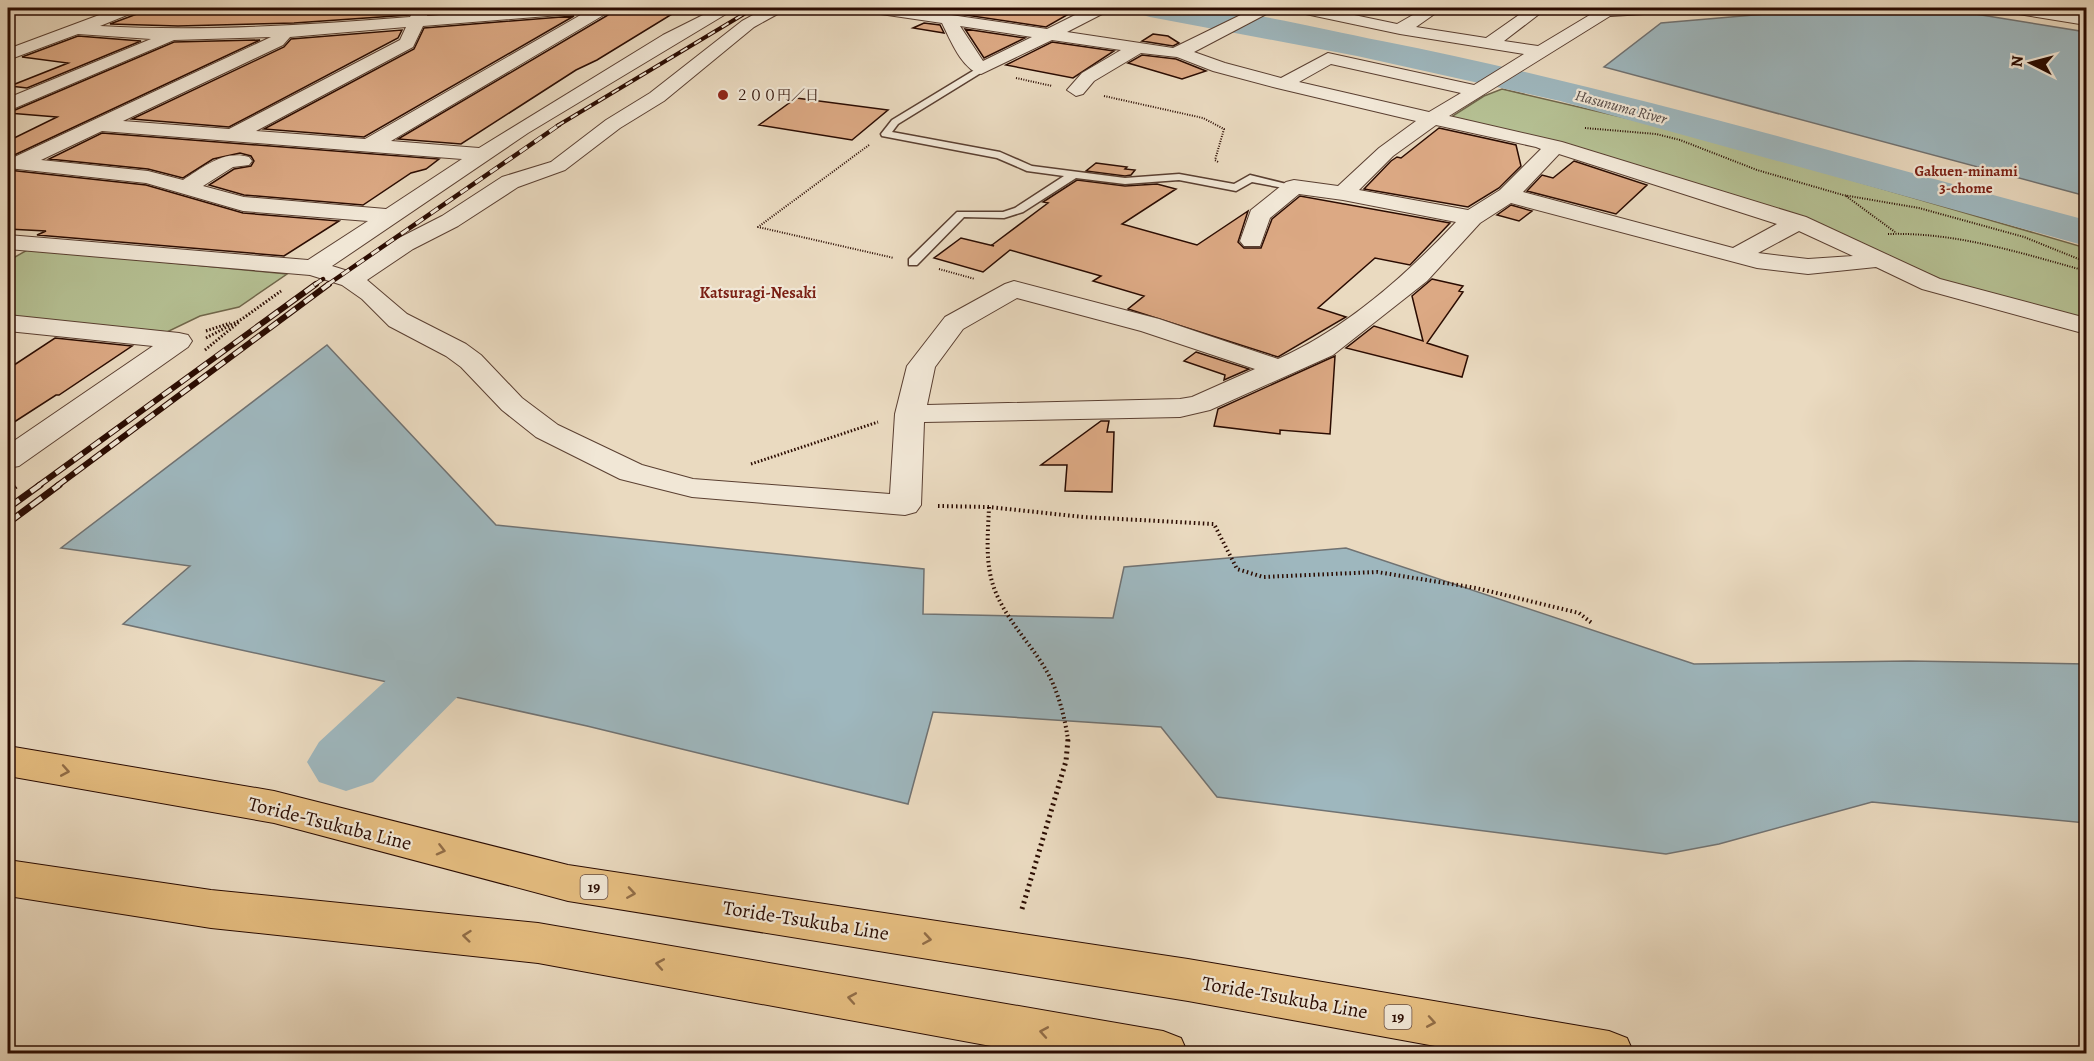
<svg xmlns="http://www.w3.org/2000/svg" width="2094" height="1061" viewBox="0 0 2094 1061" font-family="Alegreya,'Noto Serif JP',serif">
  <rect width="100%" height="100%" fill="#eadac0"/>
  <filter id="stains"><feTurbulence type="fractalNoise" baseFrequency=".00333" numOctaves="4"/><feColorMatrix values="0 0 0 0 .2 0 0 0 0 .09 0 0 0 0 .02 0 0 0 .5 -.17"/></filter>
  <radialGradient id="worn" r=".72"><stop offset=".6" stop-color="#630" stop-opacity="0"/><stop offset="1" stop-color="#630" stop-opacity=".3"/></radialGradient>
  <!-- green -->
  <path fill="#b5c093" stroke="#70664a" stroke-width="1.5" d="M 1502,89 L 1690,133 L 2086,248 L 2086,320 L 1959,288 L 1859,242 L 1451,117 L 1484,96 Z
    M 29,249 L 287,274 L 239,307 L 200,316 L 167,332 L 8,316 L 8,261 Z"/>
  <!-- water -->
  <path fill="#9eb7be" stroke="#707272" stroke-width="1.5" d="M 1139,8 L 1161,8 L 1390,51 L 1385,55 Z
    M 1837,8 L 1938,8 L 2086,32 L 2086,196 L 1604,67 L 1661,23 Z
    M 327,345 L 496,525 L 924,569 L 923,614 L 1113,618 L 1124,567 L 1346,548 L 1694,664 L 1909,661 L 2086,664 L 2086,823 L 1872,802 L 1719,844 L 1666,854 L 1217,797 L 1161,727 L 933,712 L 908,804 L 587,726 L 123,624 L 190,566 L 61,548 Z"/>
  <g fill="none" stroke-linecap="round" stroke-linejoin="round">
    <!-- river -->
    <path fill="#9eb7be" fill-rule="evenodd" d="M 1135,8 C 1211,0 1306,26 1382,41 C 1620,88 1852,158 2086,220 L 2086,246 L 1560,101 L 1357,56 L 1150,17 L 1139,14 Z
      M 480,610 L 510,617 L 520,633 L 510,649 L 503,651 L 373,782 L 346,791 L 319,782 L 307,762 L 319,742 L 455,617 Z"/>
  </g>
  <!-- building -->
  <path fill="#dca984" stroke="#2a0b01" stroke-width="1.5" d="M 153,8 L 269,12 L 273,9 L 320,8 L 413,8 L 409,15 L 294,23 L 178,26 L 110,24 Z
    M 431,8 L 511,8 L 430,14 Z
    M 609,8 L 682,8 L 597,60 L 576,70 L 461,144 L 398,139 L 608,15 Z
    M 954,8 L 1072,8 L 1074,11 L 1046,27 L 945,12 Z
    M 574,16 L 364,137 L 264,129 L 414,49 L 424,28 Z
    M 924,23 L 940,25 L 944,33 L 913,28 Z
    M 965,29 L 1025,38 L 984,58 Z
    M 402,30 L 398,38 L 229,127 L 132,119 L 284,47 L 291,39 Z
    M 1153,34 L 1168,36 L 1179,43 L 1173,46 L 1142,41 Z
    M 78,36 L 141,41 L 27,88 L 10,86 L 68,63 L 22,57 Z
    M 260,40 L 8,158 L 8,141 L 57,117 L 8,113 L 174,42 Z
    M 1052,42 L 1114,51 L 1073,78 L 1006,65 Z
    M 1142,55 L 1176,59 L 1206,71 L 1182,79 L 1128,63 Z
    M 796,98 L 888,110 L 852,140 L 759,125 Z
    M 1439,128 L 1516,145 L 1521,166 L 1499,188 L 1468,207 L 1364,189 L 1391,161 L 1397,157 L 1401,158 Z
    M 102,133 L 439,159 L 426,169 L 411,173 L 363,205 L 244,195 L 209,185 L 234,169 L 251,166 L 254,161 L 251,156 L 240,153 L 213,159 L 183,178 L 148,169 L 49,159 Z
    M 1574,161 L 1647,185 L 1616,214 L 1527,191 L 1542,175 L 1553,178 Z
    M 1096,163 L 1127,167 L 1125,169 L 1135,170 L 1131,175 L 1125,176 L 1086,171 Z
    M 8,170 L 146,185 L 243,213 L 339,221 L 284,256 L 37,235 L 46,231 L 8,229 Z
    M 1077,180 L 1125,186 L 1157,184 L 1176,189 L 1122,224 L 1197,245 L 1248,211 L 1238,242 L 1244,248 L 1261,248 L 1272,219 L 1300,196 L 1450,223 L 1410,265 L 1375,258 L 1318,308 L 1346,317 L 1278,357 L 1128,309 L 1144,296 L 1093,281 L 1101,276 L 1010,250 L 983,272 L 934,258 L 961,238 L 994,246 L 992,245 L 1048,203 L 1043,202 Z
    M 1511,205 L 1532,211 L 1519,221 L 1497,215 Z
    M 1432,279 L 1463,286 L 1459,291 L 1463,292 L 1427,343 L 1468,356 L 1462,377 L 1346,348 L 1374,326 L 1423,341 L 1412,296 Z
    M 55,338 L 132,346 L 59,395 L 56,395 L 8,426 L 8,369 Z
    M 1196,352 L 1249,369 L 1224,380 L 1225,375 L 1184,361 Z
    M 1335,356 L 1330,434 L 1280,430 L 1280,434 L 1214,426 L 1218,409 Z
    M 1101,421 L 1109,421 L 1107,432 L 1114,432 L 1112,492 L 1065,491 L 1067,465 L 1041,465 Z"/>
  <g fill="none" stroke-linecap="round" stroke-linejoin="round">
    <!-- service casing -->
    <g stroke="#5a3f31" stroke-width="3">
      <path id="service" d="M 981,66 L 985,69 L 984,71 L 898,124 L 892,132 L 1000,152 L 1032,166 L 1125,178 L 1179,174 L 1234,184 L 1250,175 L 1299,187 L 1294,190 L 1252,182 L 1236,191 L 1179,180 L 1125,184 L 1076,178 L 1023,212 L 1004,218 L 964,217 L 917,265 L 909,265 L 909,259 L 957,212 L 1003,212 L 1015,208 L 1064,176 L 1027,171 L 997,158 L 882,136 L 881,134 L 892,120 Z"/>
    </g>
    <!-- minor casing -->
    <g stroke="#5a3f31" stroke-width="2">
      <path id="minor" d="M 118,8 L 139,8 L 137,11 L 100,26 C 204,32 306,25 410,17 L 415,8 L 429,8 L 427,16 L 535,8 L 607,8 L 607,13 L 391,141 L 479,148 L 663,35 L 717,8 L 736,8 L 528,133 L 332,266 L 348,271 L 397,239 L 442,216 L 502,177 L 551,162 L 606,120 L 650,93 L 742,21 L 766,8 L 785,8 L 783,11 L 754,27 L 664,101 L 620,128 L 565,170 L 518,187 L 458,226 L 413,249 L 367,280 L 407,314 L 466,344 L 481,355 L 522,398 L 558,425 L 642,465 L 693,479 L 890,494 L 895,414 L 907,366 L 945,317 L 1005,284 L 1014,281 L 1159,319 L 1278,359 C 1347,328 1405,276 1456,222 L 1343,200 L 1299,194 L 1270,218 L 1260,246 L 1244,246 L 1240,241 L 1251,210 L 1286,182 L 1294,180 L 1338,186 L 1379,148 L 1416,121 L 1277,88 L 1213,71 L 1177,57 L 1141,53 L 1094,81 L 1083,94 L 1076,96 L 1067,90 L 1082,73 L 1121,50 L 1052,40 L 981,74 C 962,70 950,39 942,23 L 874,13 L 866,8 L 903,8 L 1047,29 L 1081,12 L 1074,8 L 1104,8 L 1104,13 L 1067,32 L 1173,48 L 1255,8 L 1274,8 L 1272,11 L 1194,52 L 1225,63 L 1281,78 L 1328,53 L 1474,85 L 1524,54 L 1400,34 L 1301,13 L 1293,8 L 1321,8 L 1397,24 L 1425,8 L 1443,8 L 1416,27 L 1486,38 L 1529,8 L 1547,8 L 1504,41 L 1538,46 L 1593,13 L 1587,8 L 1669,8 L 1661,13 L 1610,16 L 1449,116 L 1562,142 L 1806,217 L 1940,279 L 2086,318 L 2086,334 L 1922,289 L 1876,267 L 1808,274 L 1757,268 L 1511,203 L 1480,223 L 1427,281 L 1333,355 L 1210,410 L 1180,417 L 924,422 L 921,505 L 916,512 L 905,515 L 692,497 L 620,479 L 536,437 L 502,410 L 461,367 L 446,356 L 389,326 L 362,299 L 342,285 L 310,275 L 8,249 L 8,235 L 308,260 L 368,221 L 243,211 L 146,183 L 8,168 L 8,160 L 271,37 L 174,40 L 8,111 L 8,98 L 151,39 L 78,34 L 8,60 L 8,49 ZM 584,13 L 365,139 L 256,131 L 413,47 L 423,26 ZM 960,26 L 1032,37 L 983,61 ZM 406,27 L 400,40 L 229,129 L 123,121 L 283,45 L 290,37 ZM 1331,64 L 1461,93 L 1429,112 L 1299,82 ZM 1436,125 L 1536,147 L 1541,149 L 1500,190 L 1468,210 L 1359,190 L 1393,156 ZM 102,131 L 462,159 L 386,209 L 244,197 L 203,186 L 233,167 L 249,165 L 252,161 L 249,157 C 223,150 204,167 183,180 L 148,171 L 41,160 ZM 1559,154 L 1777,224 L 1733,248 L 1523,192 ZM 1799,231 L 1853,256 L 1808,259 L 1758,253 ZM 1017,298 L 1141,331 L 1255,369 L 1192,397 L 1180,399 L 927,405 L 935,367 L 963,329 Z
        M 2004,8 L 2039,8 L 2086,15 L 2086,25 L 2012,13 Z
        M 8,315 L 179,333 L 188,335 L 192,341 L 188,347 L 19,466 L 8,468 L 8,445 L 153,346 L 8,331 Z"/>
    </g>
    <!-- primary casing -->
    <g stroke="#2a0b01" stroke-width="2">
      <path id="primary" d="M 8,8 L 27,8 L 8,17 Z
        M 8,746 L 274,791 L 568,865 L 1188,959 L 1609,1031 L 1627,1038 L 1634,1054 L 1479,1054 L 1188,1001 L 568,901 L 274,823 L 8,776 Z
        M 8,860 L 211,890 L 538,923 L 1163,1031 L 1181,1038 L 1188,1054 L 1035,1054 L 538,963 L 211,928 L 8,896 Z"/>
    </g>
    <!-- path-far3 -->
    <path stroke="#2a0b01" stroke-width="2" stroke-dasharray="1 1.5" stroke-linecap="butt" d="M 1016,78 L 1052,86
      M 1104,96 L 1203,118 L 1224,129 L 1215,160 L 1218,162
      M 1585,128 L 1656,134 L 1680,140 L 1757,170 L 1843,195 L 1919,208 L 2024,237 L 2086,262
      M 869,145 L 758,227 L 894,258
      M 1846,196 L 1895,232
      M 1888,234 C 1956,232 2021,253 2086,271
      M 939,269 L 975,279"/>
    <!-- path-far2 -->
    <path stroke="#2a0b01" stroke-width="3" stroke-dasharray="1.5 2" stroke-linecap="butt" d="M 206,331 L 230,323
      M 206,338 L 242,319 L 281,291
      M 205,350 L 239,322
      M 751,464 L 878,422"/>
    <!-- path-far1 -->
    <path stroke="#2a0b01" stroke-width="4" stroke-dasharray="1.5 3" stroke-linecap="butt" d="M 8,493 L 17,486
      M 938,506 L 989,507 L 1083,517 L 1214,524 L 1237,569 L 1263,577 L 1377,572 L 1476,588 L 1579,613 L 1593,624
      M 989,507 C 988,533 985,560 993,585 C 1004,618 1029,641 1046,670 C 1058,690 1065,718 1068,740"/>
    <!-- path -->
    <path stroke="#2a0b01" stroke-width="5" stroke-dasharray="2 4" stroke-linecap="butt" d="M 1022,909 L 1066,761 L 1068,739"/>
    <!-- service -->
    <use href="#service" fill="#f1e7d6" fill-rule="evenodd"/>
    <!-- minor -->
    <use href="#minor" fill="#f1e7d6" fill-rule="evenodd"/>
    <!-- primary -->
    <use href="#primary" fill="#e5bd80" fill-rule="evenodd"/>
    <!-- rail-far3 casing -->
    <g stroke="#2a0b01" stroke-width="4">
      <path id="rail-far3" d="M 557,126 L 754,8"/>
    </g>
    <!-- rail-far2 casing -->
    <g stroke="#2a0b01" stroke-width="4.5">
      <path id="rail-far2" d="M 314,285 L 323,279
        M 327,285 L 559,125"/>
    </g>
    <!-- rail-far1 casing -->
    <g stroke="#2a0b01" stroke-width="6">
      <path id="rail-far1" d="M 38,486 L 316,284
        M 57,486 L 329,284"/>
    </g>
    <!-- rail casing -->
    <g stroke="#2a0b01" stroke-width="7">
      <path id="rail" d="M 8,508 L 40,485
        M 8,523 L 59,485"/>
    </g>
    <!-- rail-far3 -->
    <use href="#rail-far3" stroke="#f1e7d6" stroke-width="2" stroke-dasharray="8" stroke-linecap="butt"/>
    <!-- rail-far2 -->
    <use href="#rail-far2" stroke="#f1e7d6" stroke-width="3" stroke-dasharray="9" stroke-linecap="butt"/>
    <!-- rail-far1 -->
    <use href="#rail-far1" stroke="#f1e7d6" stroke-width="4" stroke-dasharray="11" stroke-linecap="butt"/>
    <!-- rail -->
    <use href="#rail" stroke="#f1e7d6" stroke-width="4.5" stroke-dasharray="14" stroke-linecap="butt"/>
  </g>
  <!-- one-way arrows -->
  <defs><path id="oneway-chevron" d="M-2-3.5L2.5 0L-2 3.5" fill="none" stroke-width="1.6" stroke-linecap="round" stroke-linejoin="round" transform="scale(1.5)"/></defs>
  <g stroke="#916d47">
    <use href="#oneway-chevron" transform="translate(65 771) rotate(10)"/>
    <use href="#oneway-chevron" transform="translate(441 850) rotate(14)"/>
    <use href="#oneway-chevron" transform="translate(631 893) rotate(9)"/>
    <use href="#oneway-chevron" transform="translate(467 936) rotate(-174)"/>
    <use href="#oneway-chevron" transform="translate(927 939) rotate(9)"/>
    <use href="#oneway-chevron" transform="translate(660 964) rotate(-170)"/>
    <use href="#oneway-chevron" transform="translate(852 998) rotate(-170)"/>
    <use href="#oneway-chevron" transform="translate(1431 1022) rotate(10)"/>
    <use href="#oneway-chevron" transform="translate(1044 1032) rotate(-170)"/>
  </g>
  <!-- markers -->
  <circle fill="#8f2418" stroke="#f1e7d6" stroke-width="2" cx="723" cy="95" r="6"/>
  <g text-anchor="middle" stroke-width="4.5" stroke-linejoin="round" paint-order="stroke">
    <!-- far-poi labels -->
    <g font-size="14" fill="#2a0b01" stroke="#f1e7d6" text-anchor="start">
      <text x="735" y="100">２００円／日</text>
    </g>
    <!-- far-water labels -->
    <g font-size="15" font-style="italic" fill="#534743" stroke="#f1e7d6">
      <text transform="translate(1621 107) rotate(15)" y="5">Hasunuma River</text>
    </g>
    <!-- far-neighbourhood labels -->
    <g font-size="15" font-weight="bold" fill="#7a1f14" stroke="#f1e7d6">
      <text x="1966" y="176">Gakuen-minami<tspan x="1966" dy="17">3-chome</tspan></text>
    </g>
    <!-- shield labels -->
    <g fill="#f1e7d6" stroke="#664d41" stroke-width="1.5">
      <rect x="580.5" y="875" width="27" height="24" rx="4.5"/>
      <rect x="1384.5" y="1005" width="27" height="24" rx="4.5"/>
    </g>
    <g font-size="15" font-weight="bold" fill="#2a0b01">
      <text x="594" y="892">19</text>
      <text x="1398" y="1022">19</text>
    </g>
    <!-- far-quarter labels -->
    <g font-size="16" font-weight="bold" fill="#7a1f14" stroke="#f1e7d6">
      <text x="758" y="298">Katsuragi-Nesaki</text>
    </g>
    <!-- near-street labels -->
    <g font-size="20" fill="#2a0b01" stroke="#f1e7d6">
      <text transform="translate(330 823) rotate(14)" y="7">Toride-Tsukuba Line</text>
      <text transform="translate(806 920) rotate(9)" y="7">Toride-Tsukuba Line</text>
      <text transform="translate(1285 997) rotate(10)" y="7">Toride-Tsukuba Line</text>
    </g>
  </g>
  <!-- margin -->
  <rect width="2094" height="1061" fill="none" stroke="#eadac0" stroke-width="30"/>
  <rect x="9" y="9" width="2076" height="1043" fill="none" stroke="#2a0b01" stroke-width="3"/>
  <rect x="15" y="15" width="2064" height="1031" fill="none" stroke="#2a0b01" stroke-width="1.5"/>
  <!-- north arrow -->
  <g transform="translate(2031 63) rotate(276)" stroke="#f1e7d6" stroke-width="4.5" paint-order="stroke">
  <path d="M0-4.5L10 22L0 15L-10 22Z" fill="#2a0b01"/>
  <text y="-9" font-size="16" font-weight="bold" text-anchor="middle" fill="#2a0b01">N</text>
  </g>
  <rect width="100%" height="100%" filter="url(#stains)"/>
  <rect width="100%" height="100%" fill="url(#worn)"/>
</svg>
